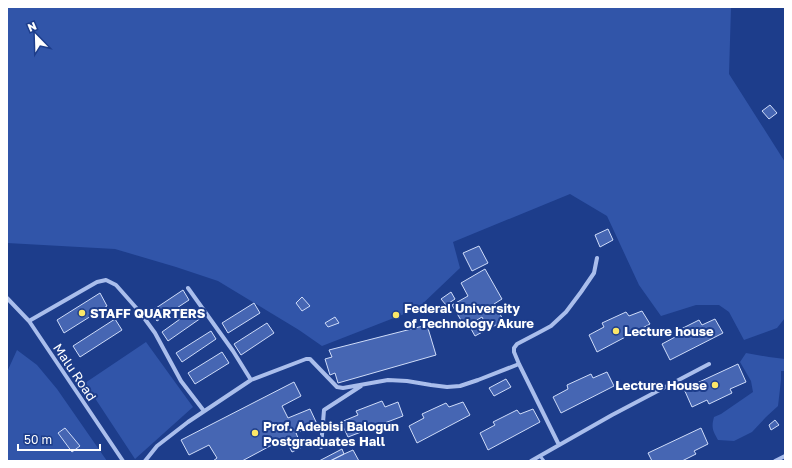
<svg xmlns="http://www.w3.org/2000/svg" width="792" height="468" viewBox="0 0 792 468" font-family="'Golos Text',sans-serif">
  <rect width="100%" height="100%" fill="#1d3d8b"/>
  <!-- green -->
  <path fill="#3155a9" d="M 7,7 L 731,7 L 729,74 L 785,162 L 785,318 L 777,328 L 744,340 L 729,312 L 719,305 L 696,305 L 661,316 L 639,285 L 607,216 L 570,194 L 453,242 L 460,268 L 417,309 L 322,346 L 299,330 L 218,281 L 176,267 L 115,249 L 7,243 Z
    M 146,342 L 193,407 L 135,459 L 85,383 Z
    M 17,350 L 37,365 L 57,389 L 107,461 L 7,461 L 7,372 Z
    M 746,353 L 769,357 L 785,359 L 785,371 L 781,371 L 781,380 L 778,406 L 766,417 L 752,432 L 734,441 L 718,440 C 713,431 711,428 714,417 L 721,414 L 753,392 L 751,381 L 740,362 Z"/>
  <!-- building -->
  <path fill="#4666b3" stroke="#cfdcf9" d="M 770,105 L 777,113 L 769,119 L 762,111 Z
    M 608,229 L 613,240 L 600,247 L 595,235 Z
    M 479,246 L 488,263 L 472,271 L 463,253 Z
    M 485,269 L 502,299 L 494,304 L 504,321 L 488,329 L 482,317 L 465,327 L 452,305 L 468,296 L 461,283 Z
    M 183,290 L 189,300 L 157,321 L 150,312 Z
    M 451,292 L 455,299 L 446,305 L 441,299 Z
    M 100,293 L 107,306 L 64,333 L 57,320 Z
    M 302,297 L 310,306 L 302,311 L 296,303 Z
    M 254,303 L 260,313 L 228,333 L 222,323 Z
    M 194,309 L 201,318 L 168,341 L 162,332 Z
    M 642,311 L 650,324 L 597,352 L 589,335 L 604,327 L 602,323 L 626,312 L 629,316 Z
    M 335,317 L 339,323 L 328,327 L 325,323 Z
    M 115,319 L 122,330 L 80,357 L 73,346 Z
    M 715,319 L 723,333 L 670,360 L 662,344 L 677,336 L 675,332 L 699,320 L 702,325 Z
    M 480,321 L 486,330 L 475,336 L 470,327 Z
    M 267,323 L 274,333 L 241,355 L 234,344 Z
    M 427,325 L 436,355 L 338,383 L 335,373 L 330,375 L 325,359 L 332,357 L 329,350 Z
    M 211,331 L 216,339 L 182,362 L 176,353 Z
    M 222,352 L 229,363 L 195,384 L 188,373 Z
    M 738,364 L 746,382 L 730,389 L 732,393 L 709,404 L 707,400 L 692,407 L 684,389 Z
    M 607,372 L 614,386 L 561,413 L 553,397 L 568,389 L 567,385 L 591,374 L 593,378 Z
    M 506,379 L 511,387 L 494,396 L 489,388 Z
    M 294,382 L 301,396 L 282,406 L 288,418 L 310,409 L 317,424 L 296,433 L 302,447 L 292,452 L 285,438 L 242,461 L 213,461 L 217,458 L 209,445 L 189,455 L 181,440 Z
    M 382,401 L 385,407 L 398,402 L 403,416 L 348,437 L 341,422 L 358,415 L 356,411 Z
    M 463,402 L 470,415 L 417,443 L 409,426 L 424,418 L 422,414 L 446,403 L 449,407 Z
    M 533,409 L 540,422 L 488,450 L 480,433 L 495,425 L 493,422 L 517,410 L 520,414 Z
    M 775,420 L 779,425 L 771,430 L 769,425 Z
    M 65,428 L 80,446 L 72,452 L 58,433 Z
    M 701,428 L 708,444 L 694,451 L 696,454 L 682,461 L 652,461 L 648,453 Z
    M 342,449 L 344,454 L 330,461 L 319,461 Z
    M 353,450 L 359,461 L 330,461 L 344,454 Z"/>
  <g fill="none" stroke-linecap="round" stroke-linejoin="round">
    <!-- lane -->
    <path stroke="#aabeec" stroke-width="3" d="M 540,456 L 544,461"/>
    <!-- street -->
    <path stroke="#aabeec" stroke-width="4" d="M 7,298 L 29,321 L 123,461
      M 29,321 L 97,282 L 106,280 L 116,285 L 139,311 L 155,333 L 181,381 L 204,411
      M 251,380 L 306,359 L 310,359 L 337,387 L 343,388 L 388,380 L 407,381 L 431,385 L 447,387 L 460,386 L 478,380 L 519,364
      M 559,445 L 519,364 L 514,352 L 514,348 L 517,344 L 538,333 L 551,326 L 566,312 L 581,292 L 594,273 L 597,258
      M 321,447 L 324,410 L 361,386
      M 145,461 L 157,446 L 188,422 L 251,380 L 233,351 L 188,288
      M 531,461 L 612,415 L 709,364
      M 775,461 L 785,456"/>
  </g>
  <!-- markers -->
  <g fill="#fce768" stroke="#1d3d8b" stroke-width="1.5">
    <circle cx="82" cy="313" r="4"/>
    <circle cx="396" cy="315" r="4"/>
    <circle cx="616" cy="331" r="4"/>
    <circle cx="715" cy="385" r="4"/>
    <circle cx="255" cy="433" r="4"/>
  </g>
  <g text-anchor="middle" stroke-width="4" stroke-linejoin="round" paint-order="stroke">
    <!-- poi labels -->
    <g font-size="13" font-weight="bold" fill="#fff" stroke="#1d3d8b" text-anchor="start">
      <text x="404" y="313">Federal University<tspan x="404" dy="15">of Technology Akure</tspan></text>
      <text x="90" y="318">STAFF QUARTERS</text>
      <text x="624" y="336">Lecture house</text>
      <text x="707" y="390" text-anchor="end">Lecture House</text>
      <text x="263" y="431">Prof. Adebisi Balogun<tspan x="263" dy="15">Postgraduates Hall</tspan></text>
    </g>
    <!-- street labels -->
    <g font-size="13" fill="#fff" stroke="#1d3d8b">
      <text transform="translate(75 372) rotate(56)" y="5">Malu Road</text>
    </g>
  </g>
  <!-- border -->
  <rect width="792" height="468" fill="none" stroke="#ffffff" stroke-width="16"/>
  <!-- north arrow -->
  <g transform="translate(36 36) rotate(337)" stroke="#1d3d8b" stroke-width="3" paint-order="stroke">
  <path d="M0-3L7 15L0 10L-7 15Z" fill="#ffffff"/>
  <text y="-6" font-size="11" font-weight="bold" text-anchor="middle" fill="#ffffff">N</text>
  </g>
  <!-- scale -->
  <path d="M18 444v6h82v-6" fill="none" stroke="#ffffff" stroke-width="2"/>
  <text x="24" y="444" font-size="12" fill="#ffffff" stroke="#1d3d8b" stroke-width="3" paint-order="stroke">50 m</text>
</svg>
